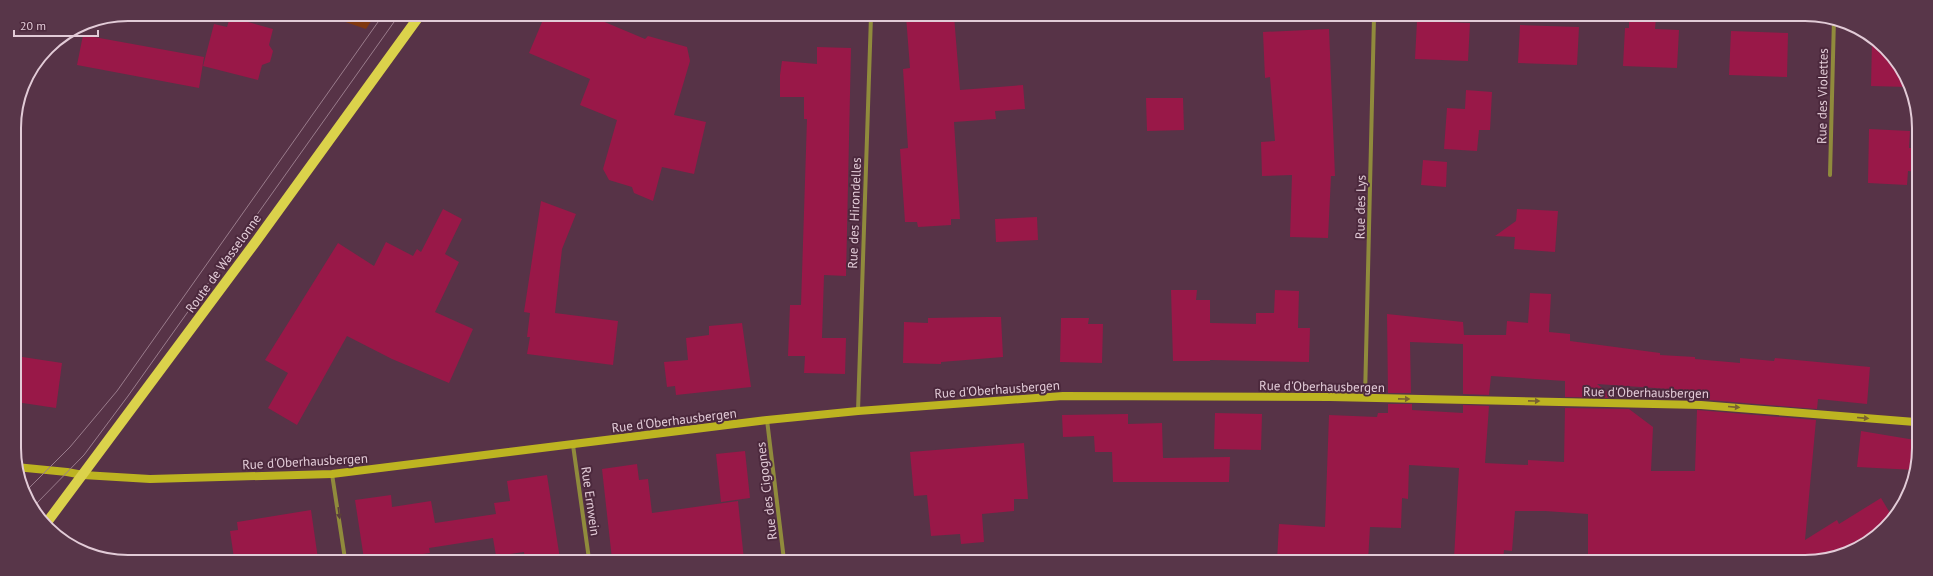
<svg xmlns="http://www.w3.org/2000/svg" width="1933" height="576" viewBox="0 0 1933 576" font-family="'PT Sans',sans-serif">
  <rect width="100%" height="100%" fill="#573347"/>
  <!-- green -->
  <path fill="#80380f" d="M 322,14 L 375,15 L 366,29 Z"/>
  <!-- building -->
  <path fill="#991848" d="M 545,15 L 588,15 L 645,39 L 648,36 L 687,47 L 690,61 L 674,115 L 706,122 L 694,174 L 662,167 L 653,201 L 634,193 L 632,187 L 609,180 L 603,169 L 617,120 L 580,105 L 590,79 L 529,53 Z
    M 906,16 L 954,16 L 960,90 L 1023,85 L 1025,109 L 995,111 L 996,119 L 954,122 L 960,219 L 951,219 L 951,225 L 918,227 L 917,222 L 905,222 L 900,149 L 908,148 L 903,69 L 910,68 Z
    M 230,17 L 273,29 L 269,45 L 273,51 L 270,62 L 262,65 L 258,80 L 203,66 L 214,24 L 227,27 Z
    M 1629,17 L 1656,17 L 1655,29 L 1679,30 L 1677,68 L 1623,66 L 1625,28 L 1629,28 Z
    M 1417,21 L 1470,23 L 1468,61 L 1415,59 Z
    M 1520,25 L 1579,27 L 1577,65 L 1518,63 Z
    M 1329,29 L 1335,176 L 1331,176 L 1328,238 L 1290,237 L 1292,175 L 1262,176 L 1261,142 L 1275,141 L 1270,77 L 1265,78 L 1263,32 Z
    M 1731,31 L 1788,33 L 1787,77 L 1729,75 Z
    M 83,35 L 204,57 L 199,88 L 77,65 Z
    M 1872,41 L 1891,53 L 1908,87 L 1871,86 Z
    M 817,47 L 851,48 L 846,276 L 824,275 L 822,338 L 846,338 L 845,374 L 804,373 L 805,356 L 788,356 L 790,305 L 801,305 L 807,119 L 804,119 L 804,97 L 780,97 L 780,75 L 782,61 L 817,64 Z
    M 1466,90 L 1492,92 L 1490,130 L 1479,130 L 1477,151 L 1444,149 L 1447,108 L 1465,109 Z
    M 1146,98 L 1183,98 L 1184,130 L 1147,131 Z
    M 1869,129 L 1910,131 L 1909,148 L 1917,148 L 1917,172 L 1908,171 L 1907,185 L 1868,183 Z
    M 1423,160 L 1447,162 L 1446,187 L 1421,185 Z
    M 541,201 L 576,214 L 562,249 L 555,313 L 618,321 L 613,365 L 527,354 L 530,337 L 527,337 L 530,313 L 524,312 Z
    M 443,209 L 462,219 L 445,254 L 459,262 L 435,312 L 473,329 L 449,383 L 392,359 L 347,336 L 297,425 L 268,408 L 288,373 L 265,360 L 338,243 L 374,266 L 386,242 L 413,256 L 417,249 L 421,252 Z
    M 1517,209 L 1558,211 L 1555,252 L 1514,249 L 1515,237 L 1495,236 L 1516,221 Z
    M 1037,217 L 1038,240 L 996,242 L 995,219 Z
    M 1171,290 L 1197,290 L 1196,300 L 1210,300 L 1210,323 L 1256,324 L 1256,313 L 1274,313 L 1275,290 L 1299,291 L 1298,328 L 1310,328 L 1309,362 L 1210,360 L 1210,361 L 1173,361 Z
    M 1530,293 L 1551,294 L 1549,332 L 1570,334 L 1570,341 L 1660,353 L 1660,355 L 1695,357 L 1695,359 L 1740,363 L 1740,358 L 1774,361 L 1775,358 L 1870,367 L 1867,404 L 1818,399 L 1817,409 L 1697,399 L 1698,391 L 1597,384 L 1615,398 L 1565,397 L 1565,381 L 1491,376 L 1489,395 L 1463,394 L 1463,344 L 1410,342 L 1411,393 L 1388,393 L 1387,314 L 1463,322 L 1464,335 L 1506,335 L 1507,321 L 1528,323 Z
    M 986,317 L 1001,317 L 1003,357 L 941,362 L 941,364 L 903,363 L 904,322 L 928,323 L 928,318 Z
    M 1061,318 L 1089,318 L 1088,324 L 1103,324 L 1102,363 L 1060,362 Z
    M 742,323 L 751,387 L 676,395 L 675,386 L 667,387 L 664,362 L 688,360 L 686,338 L 709,335 L 709,326 Z
    M 16,356 L 62,363 L 56,408 L 16,402 Z
    M 1388,404 L 1412,404 L 1412,410 L 1463,413 L 1463,405 L 1489,406 L 1485,463 L 1528,465 L 1528,460 L 1564,462 L 1565,408 L 1629,409 L 1653,427 L 1651,471 L 1695,471 L 1697,410 L 1816,420 L 1805,540 L 1837,520 L 1839,524 L 1881,498 L 1893,518 L 1875,538 L 1812,562 L 1594,561 L 1594,557 L 1588,557 L 1588,514 L 1545,511 L 1515,511 L 1512,551 L 1504,550 L 1503,561 L 1459,561 L 1459,559 L 1454,559 L 1459,468 L 1409,465 L 1408,499 L 1402,498 L 1401,528 L 1370,527 L 1368,561 L 1277,561 L 1279,524 L 1325,527 L 1329,415 L 1377,417 L 1378,413 L 1388,413 Z
    M 1215,413 L 1262,414 L 1261,450 L 1214,449 Z
    M 1128,414 L 1128,424 L 1162,423 L 1163,458 L 1230,457 L 1229,482 L 1113,482 L 1112,452 L 1095,452 L 1094,436 L 1063,437 L 1062,415 Z
    M 1861,431 L 1915,440 L 1915,470 L 1857,467 Z
    M 1024,443 L 1028,499 L 1014,499 L 1014,511 L 982,514 L 984,542 L 961,544 L 960,534 L 931,536 L 927,495 L 914,496 L 910,452 Z
    M 745,451 L 750,498 L 721,502 L 716,454 Z
    M 637,464 L 639,480 L 648,479 L 652,513 L 738,501 L 744,560 L 612,559 L 602,469 Z
    M 547,475 L 560,559 L 525,559 L 524,552 L 496,556 L 493,538 L 429,548 L 430,553 L 401,557 L 402,559 L 364,559 L 355,500 L 391,495 L 392,507 L 431,501 L 435,523 L 496,514 L 494,503 L 510,501 L 507,481 Z
    M 311,510 L 318,559 L 234,558 L 230,531 L 238,530 L 237,522 Z"/>
  <g fill="none" stroke-linecap="round" stroke-linejoin="round">
    <!-- street -->
    <path stroke="#908b3c" stroke-width="4" d="M 1830,175 L 1834,18
      M 1365,398 L 1374,17
      M 858,411 L 871,16
      M 767,420 L 784,560
      M 573,445 L 589,559
      M 332,474 L 345,559"/>
    <!-- secondary -->
    <path stroke="#bdb421" stroke-width="8" d="M 16,467 L 67,472 L 83,475 L 150,479 L 332,474 L 767,420 L 858,411 L 1063,396 L 1330,397 L 1701,405 L 1915,422"/>
    <!-- primary -->
    <path stroke="#dbd24b" stroke-width="10" d="M 45,525 L 257,240 L 420,15"/>
    <!-- tram -->
    <path stroke="#9a7c8c" stroke-width="1" d="M 27,490 L 70,447 L 117,391 L 383,15
      M 35,505 L 84,455 L 128,396 L 399,15"/>
  </g>
  <!-- one-way arrows -->
  <defs><path id="oneway-solid" d="M-6-.8H1V-3.2L6.5 0L1 3.2V.8H-6Z"/></defs>
  <g fill="#796132">
    <use href="#oneway-solid" transform="translate(1404 399) rotate(1)"/>
    <use href="#oneway-solid" transform="translate(1534 401) rotate(1)"/>
    <use href="#oneway-solid" transform="translate(1734 407) rotate(5)"/>
    <use href="#oneway-solid" transform="translate(1863 418) rotate(5)"/>
  </g>
  <use fill="#5a3d3d" href="#oneway-solid" transform="translate(339 513) rotate(82)"/>
  <g text-anchor="middle" stroke-width="4" stroke-linejoin="round" paint-order="stroke">
    <!-- street labels -->
    <g font-size="13" fill="#e2cbd7" stroke="#4c293d">
      <text transform="translate(1822 96) rotate(-89)" y="5">Rue des Violettes</text>
      <text transform="translate(1360 207) rotate(-89)" y="5">Rue des Lys</text>
      <text transform="translate(854 213) rotate(-88)" y="5">Rue des Hirondelles</text>
      <text transform="translate(223 263) rotate(-54)" y="5">Route de Wasselonne</text>
      <text transform="translate(1322 386) rotate(1)" y="5">Rue d'Oberhausbergen</text>
      <text transform="translate(997 389) rotate(-4)" y="5">Rue d'Oberhausbergen</text>
      <text transform="translate(1646 392) rotate(1)" y="5">Rue d'Oberhausbergen</text>
      <text transform="translate(674 420) rotate(-7)" y="5">Rue d'Oberhausbergen</text>
      <text transform="translate(305 461) rotate(-3)" y="5">Rue d'Oberhausbergen</text>
      <text transform="translate(766 491) rotate(-97)" y="5">Rue des Cigognes</text>
      <text transform="translate(591 501) rotate(82)" y="5">Rue Ernwein</text>
    </g>
  </g>
  <!-- crop -->
  <path d="M0 0H1933V576H0ZM128 21H1805A107 107 0 0 1 1912 128V448A107 107 0 0 1 1805 555H128A107 107 0 0 1 21 448V128A107 107 0 0 1 128 21Z" fill="#583649" fill-rule="evenodd"/>
  <path fill="none" stroke="#e2cbd7" stroke-width="2" d="M128 21H1805A107 107 0 0 1 1912 128V448A107 107 0 0 1 1805 555H128A107 107 0 0 1 21 448V128A107 107 0 0 1 128 21Z"/>
  <!-- scale -->
  <path d="M14 30v6h84v-6" fill="none" stroke="#e2cbd7" stroke-width="2"/>
  <text x="20" y="30" font-size="12" fill="#e2cbd7" stroke="#4c293d" stroke-width="3" paint-order="stroke">20 m</text>
</svg>
